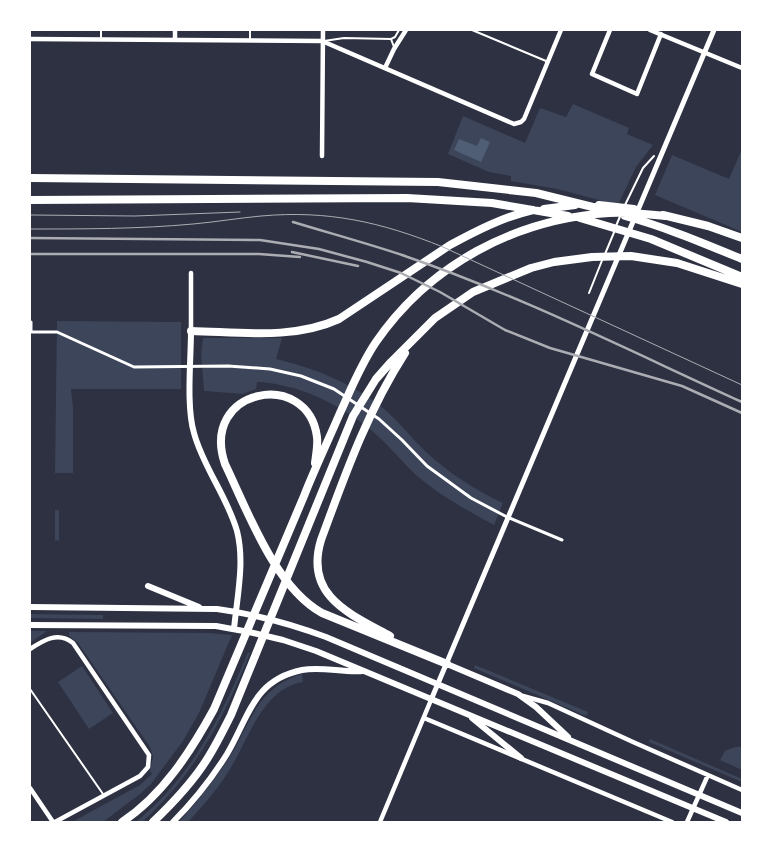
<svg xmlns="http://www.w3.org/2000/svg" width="772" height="852" viewBox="0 0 772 852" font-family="'Fira Sans',sans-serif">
  <rect width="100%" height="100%" fill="#2d3142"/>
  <!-- green -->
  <path fill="#3c4559" d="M 573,104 L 629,128 L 627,134 L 653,145 L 636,167 L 618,205 L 557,189 L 511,181 L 511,176 L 489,172 L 448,154 L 463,116 L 525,143 L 540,108 L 566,117 Z
    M 742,149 L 742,232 L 655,195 L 672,155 L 729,179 Z
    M 57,321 L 181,322 L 181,389 L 71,389 L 73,408 L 73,473 L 55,473 Z
    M 203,338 L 282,338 L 276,359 C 314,368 352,383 383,408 C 399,421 411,438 426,452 C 449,473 475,490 503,503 L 494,525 C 466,510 441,496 417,476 C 401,461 388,444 371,430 C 339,404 299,384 257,382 L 256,389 L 243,394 L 204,391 L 201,354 Z
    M 55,510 L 59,510 L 59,541 L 57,540 L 55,541 Z
    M 30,614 L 103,615 L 103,619 L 30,618 Z
    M 30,631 L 47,631 L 30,643 Z
    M 69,632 L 209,633 L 232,635 L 199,713 L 183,741 L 151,784 L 140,794 L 103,822 L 72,822 L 140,785 L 152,774 L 150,771 L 153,757 L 150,747 L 78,643 L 69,636 Z
    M 248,652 L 250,653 C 225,716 194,776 142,822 L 136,822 C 192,776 221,717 248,652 Z
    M 475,665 L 588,712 L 586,716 L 474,668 Z
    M 82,666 L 113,713 L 89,729 L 58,682 Z
    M 302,674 L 303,682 C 261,689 248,742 227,774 C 216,791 202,807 188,822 L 179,822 C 197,802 214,781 229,758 C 251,723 256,688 302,674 Z
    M 650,739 L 742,779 L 742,782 L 649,742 Z
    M 735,747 L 742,747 L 742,770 L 720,760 L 725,751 Z"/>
  <!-- water -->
  <path fill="#4f5d75" d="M 481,138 L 490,142 L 481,162 L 454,150 L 459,139 L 477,146 Z"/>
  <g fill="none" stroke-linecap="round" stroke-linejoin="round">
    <!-- service -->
    <path stroke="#fff" stroke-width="2" d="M 472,30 L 546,61
      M 101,38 L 101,30
      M 391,39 L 395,37 L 399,30
      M 250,40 L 250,30
      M 324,41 L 344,38 L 391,39 L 394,47
      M 625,205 L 643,168 L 654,156
      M 616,226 L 621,214
      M 605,254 L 615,230
      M 589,293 L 603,258
      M 30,689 L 103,794"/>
    <!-- pedestrian -->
    <path stroke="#fff" stroke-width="3" d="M 30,332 L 57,332 L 134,367 L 228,366 L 270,369 L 301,376 L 334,389 L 379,419 L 402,440 L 427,466 L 471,498 L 507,517 L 562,540
      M 31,332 L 31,322"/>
    <!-- minor -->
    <path stroke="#fff" stroke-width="4.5" d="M 175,30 L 175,39
      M 610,30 L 592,74 L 637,94 L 661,34
      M 650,30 L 742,68
      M 30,39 L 322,41 L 514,124 L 521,122 L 524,119 L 561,30
      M 385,68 L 394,49 L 406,30
      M 322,156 L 323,30
      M 191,331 L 191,273
      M 30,649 C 44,640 58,631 73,643 L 149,755 L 148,767 L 140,776 L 55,822
      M 523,696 L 548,703 L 633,742 L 742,790
      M 424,718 L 672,822
      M 30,788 L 53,822
      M 380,822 L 431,700
      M 687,822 L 708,775"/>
    <!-- tertiary -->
    <path stroke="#fff" stroke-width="5" d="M 431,700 L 714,30"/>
    <!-- primary -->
    <path stroke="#fff" stroke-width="6" d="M 191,331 C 191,360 186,406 194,433 C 203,467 227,496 237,531 C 245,562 237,597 234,629
      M 148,586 L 199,607
      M 30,607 L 217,609 C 254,614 291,624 326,637 L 742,813
      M 30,625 L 216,626 L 249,632 L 283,640 L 316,651 L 364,671 L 726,822
      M 447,664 L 518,694 L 536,707 L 568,737
      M 472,718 L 521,758
      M 173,822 C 193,802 212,778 227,754 C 249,717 253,680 302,670 C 322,666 343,673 363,671"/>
    <!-- motorway -->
    <path stroke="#fff" stroke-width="8" d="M 30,178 L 438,182 L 536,193 L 609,211
      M 30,200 L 407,198 L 492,203 L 568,216
      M 599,205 L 634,209
      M 544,209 L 575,205
      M 663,215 L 708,226 L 742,238
      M 625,216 C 665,227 703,243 742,259
      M 580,218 L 651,239 L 742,277
      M 191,331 C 240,332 293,340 339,319 L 450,245 C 476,231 503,217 533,210
      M 315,463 C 316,455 318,445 317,437 C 308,368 199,388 225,464 C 248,512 275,587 322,613 L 447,664
      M 390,636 C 350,614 304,596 321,540 C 345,475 367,412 405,353
      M 122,822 C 163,795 191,751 214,709 C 244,638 274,567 304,496 C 315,468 328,441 340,413 C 351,389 361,364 376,342 C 429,265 515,219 609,213 C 628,212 646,214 665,216
      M 153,822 C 174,802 194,781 209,756 C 217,743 224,729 231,715 L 353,416 L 376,379 L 391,362 L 435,318 L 473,292 L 531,268 L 554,262 L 592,257 L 631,256 L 677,263 L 742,284"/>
    <!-- tram -->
    <path stroke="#abadb3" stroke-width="1" d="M 30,215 L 135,216 L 240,212
      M 30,229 C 84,229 139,229 193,224 C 216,222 239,218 261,216 C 328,210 381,222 443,247 L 742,385"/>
    <!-- rail -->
    <path stroke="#abadb3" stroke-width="2.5" d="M 293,222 C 329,233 366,243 402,255 C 519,295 630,351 742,402
      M 30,238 L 260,240 L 319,249 L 367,262 L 401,273 L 440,292 L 505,330 L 550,348 L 682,386 L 742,413
      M 292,252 L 358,266
      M 30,254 L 259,254 L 300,257"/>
  </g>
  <!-- border -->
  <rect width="772" height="852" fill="none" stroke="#ffffff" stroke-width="62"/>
</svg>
